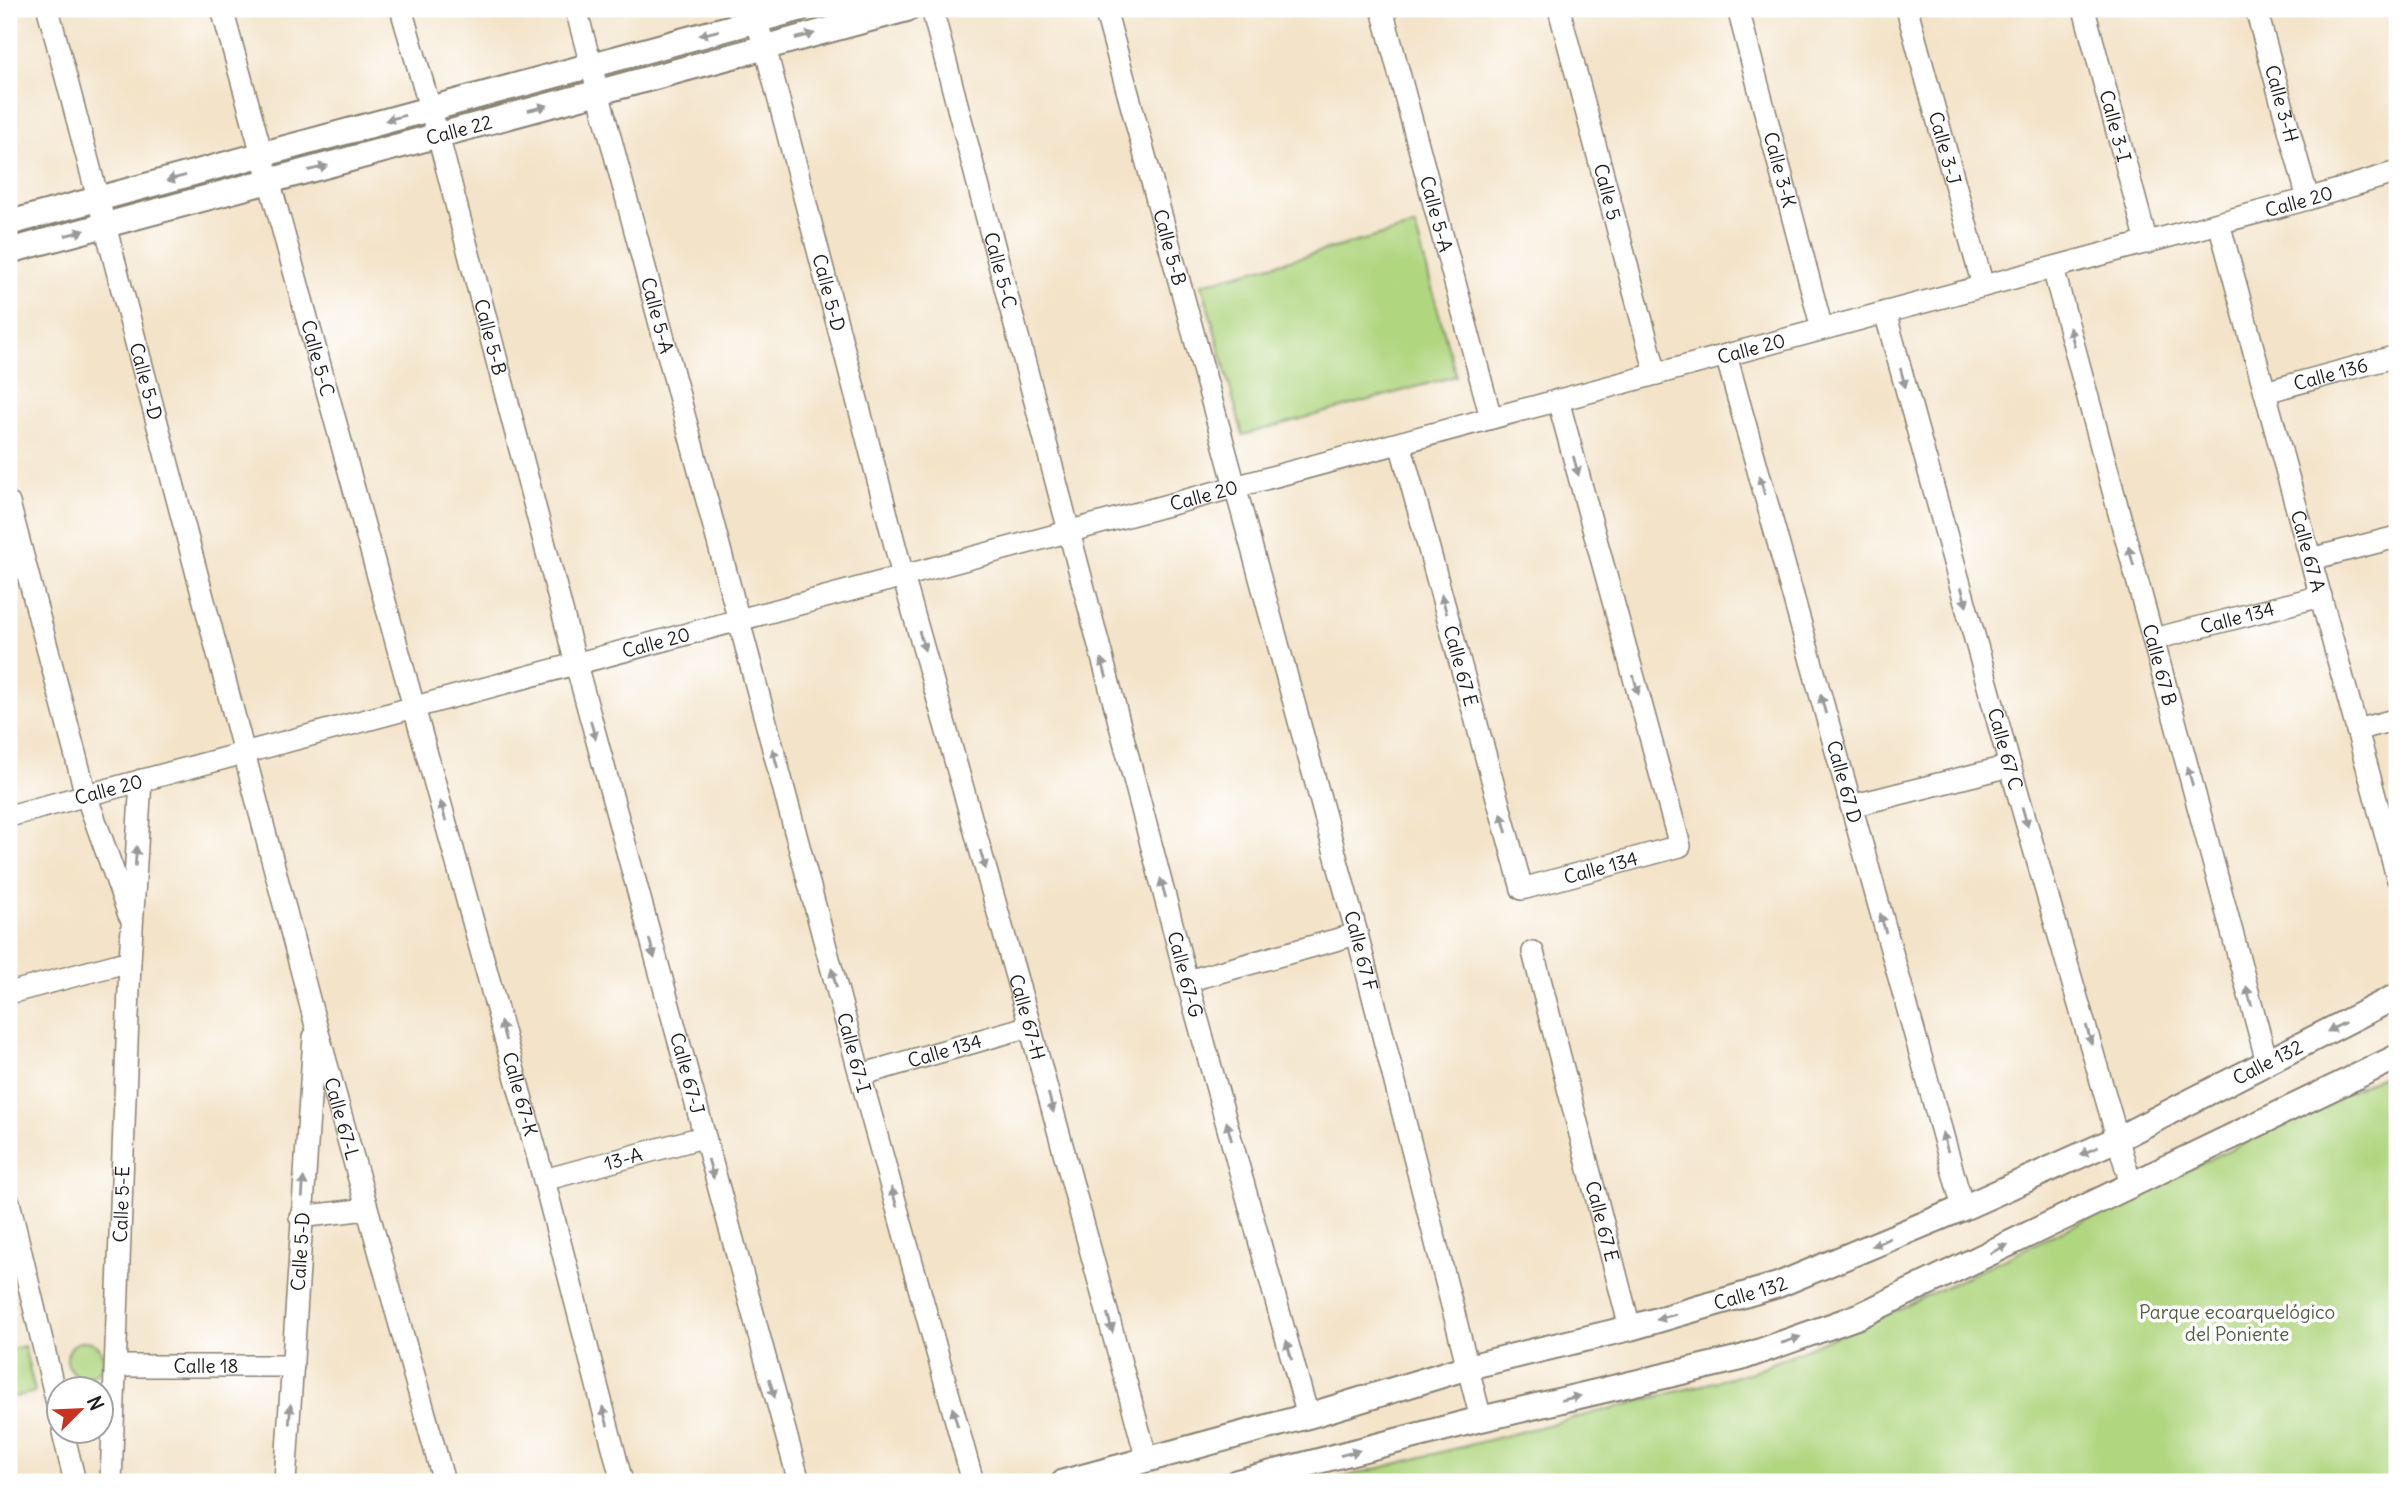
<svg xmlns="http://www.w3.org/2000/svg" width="2406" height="1491" viewBox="0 0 2406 1491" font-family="Delius,sans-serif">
  <rect width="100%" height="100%" fill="#fff"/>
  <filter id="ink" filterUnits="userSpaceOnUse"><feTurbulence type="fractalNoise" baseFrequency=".0143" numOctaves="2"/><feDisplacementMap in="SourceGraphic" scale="14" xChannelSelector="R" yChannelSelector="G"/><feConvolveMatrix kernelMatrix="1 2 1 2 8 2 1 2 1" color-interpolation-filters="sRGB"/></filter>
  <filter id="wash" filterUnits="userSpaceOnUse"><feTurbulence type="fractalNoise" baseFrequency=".00686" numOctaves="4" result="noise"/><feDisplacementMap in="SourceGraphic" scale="28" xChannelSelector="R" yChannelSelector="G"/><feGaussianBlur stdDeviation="1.57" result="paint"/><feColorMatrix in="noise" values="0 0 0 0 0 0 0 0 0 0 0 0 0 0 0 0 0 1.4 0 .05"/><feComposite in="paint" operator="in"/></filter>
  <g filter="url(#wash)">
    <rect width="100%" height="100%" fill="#f3e3c8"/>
    <!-- green -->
    <path fill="#b0d680" stroke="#66794e" stroke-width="2" d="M 1415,226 L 1456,376 L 1243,435 L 1202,284 Z
      M 2397,1069 L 2397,1482 L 1325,1482 L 1749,1373 L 1908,1305 Z
      M67 1359a18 18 0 1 1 36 0a18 18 0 1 1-36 0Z
      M 24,1346 L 35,1392 L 9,1398 L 9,1350 Z"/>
  </g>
  <g filter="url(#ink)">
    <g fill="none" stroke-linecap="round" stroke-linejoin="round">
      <!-- minor casing -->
      <g stroke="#888072" stroke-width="24">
        <g id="minor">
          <path id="s1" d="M 48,9 L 315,1022 L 444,1482"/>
          <path id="s2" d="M 222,9 L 544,1180 L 622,1482"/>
          <path id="s3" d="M 401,9 L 438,135 L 576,664 L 799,1482"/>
          <path id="s4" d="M 576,9 L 860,1075 L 973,1482"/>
          <path id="s5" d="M 752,9 L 765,47 L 903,576 L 1030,1026 L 1147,1460"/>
          <path id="s6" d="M 932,9 L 1187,981 L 1308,1416"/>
          <path id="s7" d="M 1105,9 L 1357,934 L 1481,1419"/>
          <path id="s8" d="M 1382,9 L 1491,418"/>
          <path id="s9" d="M 1559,9 L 1656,374"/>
          <path id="s10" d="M 1738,9 L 1822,329"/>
          <path id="s11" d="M 1907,9 L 1983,286"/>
          <path id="s12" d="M 2084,9 L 2147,243"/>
          <path id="s13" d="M 2256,9 L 2308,199"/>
          <path id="s14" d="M 2219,223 L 2397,877"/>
          <path id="s15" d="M 2053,268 L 2267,1062"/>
          <path id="s16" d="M 1885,312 L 2010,766 L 2131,1185"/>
          <path id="s17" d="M 1726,355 L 1963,1208"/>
          <path id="s18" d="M 2265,392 L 2397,356"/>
          <path id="s19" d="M 1400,443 L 1522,889 L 1680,846 L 1558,400"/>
          <path d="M 9,503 L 86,795 L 129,915"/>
          <path d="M 2311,559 L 2397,537"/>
          <path id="s20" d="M 2154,639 L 2321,596"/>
          <path d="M 2357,730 L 2397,719"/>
          <path d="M 1851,806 L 2010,766"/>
          <path id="s21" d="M 9,816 L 2308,199 L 2397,172"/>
          <path id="s22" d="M 1533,952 L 1630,1328"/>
          <path d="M 1187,981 L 1357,934"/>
          <path d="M 9,993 L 130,961"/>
          <path id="s23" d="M 860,1075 L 1030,1026"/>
          <path id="s24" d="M 544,1180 L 703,1137"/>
          <path d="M 9,1202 L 60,1416"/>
          <path d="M 300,1217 L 367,1209"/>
          <path id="s25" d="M 118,1366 L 293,1366"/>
          <path d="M 63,1432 L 75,1482"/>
          <path id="s26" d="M 111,1482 L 130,961 L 141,780"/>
          <path id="s27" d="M 285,1482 L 314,1037"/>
        </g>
      </g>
      <!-- tertiary casing -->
      <g stroke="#888072" stroke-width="28">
        <g id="tertiary">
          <path d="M 9,223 L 799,9"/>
          <path id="s28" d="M 9,251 L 907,9"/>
          <path id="s29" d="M 1064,1482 L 1308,1416 L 1468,1367 L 1630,1328 L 1778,1285 L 1963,1208 L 2119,1138 L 2397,996"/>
          <path d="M 1237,1482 L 1481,1419 L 1741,1358 L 1859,1316 L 2397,1057"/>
        </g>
      </g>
      <!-- minor -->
      <use href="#minor" stroke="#fff" stroke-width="21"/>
      <!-- tertiary -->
      <use href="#tertiary" stroke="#fff" stroke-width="24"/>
    </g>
    <!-- one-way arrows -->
    <defs><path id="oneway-solid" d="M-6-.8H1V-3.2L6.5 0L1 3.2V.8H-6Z" transform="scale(1.75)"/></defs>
    <g fill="#999">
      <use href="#oneway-solid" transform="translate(709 33) rotate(165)"/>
      <use href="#oneway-solid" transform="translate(805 36) rotate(-15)"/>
      <use href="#oneway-solid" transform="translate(538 108) rotate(-15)"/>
      <use href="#oneway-solid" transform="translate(395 118) rotate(165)"/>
      <use href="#oneway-solid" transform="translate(318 168) rotate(-15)"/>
      <use href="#oneway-solid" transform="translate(176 178) rotate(165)"/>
      <use href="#oneway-solid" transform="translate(75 233) rotate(-15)"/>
      <use href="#oneway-solid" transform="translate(2072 337) rotate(-105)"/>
      <use href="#oneway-solid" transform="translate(1903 378) rotate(75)"/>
      <use href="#oneway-solid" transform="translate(1576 466) rotate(75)"/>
      <use href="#oneway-solid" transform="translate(1762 485) rotate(-105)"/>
      <use href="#oneway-solid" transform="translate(2131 556) rotate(-105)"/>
      <use href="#oneway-solid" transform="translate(1964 597) rotate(75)"/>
      <use href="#oneway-solid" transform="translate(1444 604) rotate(-105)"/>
      <use href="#oneway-solid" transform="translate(922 641) rotate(74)"/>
      <use href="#oneway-solid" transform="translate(1104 668) rotate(-105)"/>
      <use href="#oneway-solid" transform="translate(1636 685) rotate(75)"/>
      <use href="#oneway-solid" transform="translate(1823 704) rotate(-105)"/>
      <use href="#oneway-solid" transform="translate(593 730) rotate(75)"/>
      <use href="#oneway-solid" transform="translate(775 758) rotate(-105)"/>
      <use href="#oneway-solid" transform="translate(2190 776) rotate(-105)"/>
      <use href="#oneway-solid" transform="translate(443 811) rotate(-105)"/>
      <use href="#oneway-solid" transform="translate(2025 817) rotate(74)"/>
      <use href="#oneway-solid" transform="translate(1504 823) rotate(-105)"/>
      <use href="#oneway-solid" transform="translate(136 856) rotate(-86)"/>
      <use href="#oneway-solid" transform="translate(983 860) rotate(74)"/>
      <use href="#oneway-solid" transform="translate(1163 888) rotate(-105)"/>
      <use href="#oneway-solid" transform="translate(1883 923) rotate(-106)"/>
      <use href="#oneway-solid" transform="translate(652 949) rotate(75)"/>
      <use href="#oneway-solid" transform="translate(834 978) rotate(-105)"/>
      <use href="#oneway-solid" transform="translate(2249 996) rotate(-105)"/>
      <use href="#oneway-solid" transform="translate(2336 1027) rotate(153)"/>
      <use href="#oneway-solid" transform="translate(503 1031) rotate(-105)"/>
      <use href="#oneway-solid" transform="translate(2089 1035) rotate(74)"/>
      <use href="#oneway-solid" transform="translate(1051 1103) rotate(75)"/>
      <use href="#oneway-solid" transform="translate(1229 1131) rotate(-105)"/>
      <use href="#oneway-solid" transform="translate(1945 1142) rotate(-106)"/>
      <use href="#oneway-solid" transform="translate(2089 1151) rotate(156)"/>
      <use href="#oneway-solid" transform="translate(711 1169) rotate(74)"/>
      <use href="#oneway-solid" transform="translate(303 1187) rotate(-86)"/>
      <use href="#oneway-solid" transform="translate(894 1197) rotate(-106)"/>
      <use href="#oneway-solid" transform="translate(1881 1242) rotate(157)"/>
      <use href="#oneway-solid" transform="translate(1999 1249) rotate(-26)"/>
      <use href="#oneway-solid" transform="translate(1666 1317) rotate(164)"/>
      <use href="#oneway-solid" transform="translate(1110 1323) rotate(75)"/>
      <use href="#oneway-solid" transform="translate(1791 1340) rotate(-19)"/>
      <use href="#oneway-solid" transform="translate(1289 1350) rotate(-105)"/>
      <use href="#oneway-solid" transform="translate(772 1388) rotate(74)"/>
      <use href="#oneway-solid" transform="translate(1571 1398) rotate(-13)"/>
      <use href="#oneway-solid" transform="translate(290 1414) rotate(-86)"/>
      <use href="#oneway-solid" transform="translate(605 1416) rotate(-105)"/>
      <use href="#oneway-solid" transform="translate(955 1417) rotate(-106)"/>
      <use href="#oneway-solid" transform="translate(1350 1453) rotate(-15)"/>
    </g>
  </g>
  <g text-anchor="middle" stroke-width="7" stroke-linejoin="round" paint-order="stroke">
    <!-- street labels -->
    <g font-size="19" fill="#1c1c1c" stroke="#fff">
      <text dy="7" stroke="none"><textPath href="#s13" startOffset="98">Calle 3-H</textPath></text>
      <text dy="7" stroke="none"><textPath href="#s12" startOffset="121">Calle 3-I</textPath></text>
      <text dy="7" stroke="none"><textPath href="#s28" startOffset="466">Calle 22</textPath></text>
      <text dy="7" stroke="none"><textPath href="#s11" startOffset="144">Calle 3-J</textPath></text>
      <text dy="7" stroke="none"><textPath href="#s10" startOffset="166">Calle 3-K</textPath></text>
      <text dy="7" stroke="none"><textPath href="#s9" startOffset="189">Calle 5</textPath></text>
      <text dy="7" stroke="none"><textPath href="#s21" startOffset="2371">Calle 20</textPath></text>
      <text dy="7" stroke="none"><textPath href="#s8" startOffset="212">Calle 5-A</textPath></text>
      <text dy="7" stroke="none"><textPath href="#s7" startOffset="247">Calle 5-B</textPath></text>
      <text dy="7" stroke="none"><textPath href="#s6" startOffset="270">Calle 5-C</textPath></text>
      <text dy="7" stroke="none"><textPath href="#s5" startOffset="294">Calle 5-D</textPath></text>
      <text dy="7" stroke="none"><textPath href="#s4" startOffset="317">Calle 5-A</textPath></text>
      <text dy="7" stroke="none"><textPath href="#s3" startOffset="340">Calle 5-B</textPath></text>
      <text dy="7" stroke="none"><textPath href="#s21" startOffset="1804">Calle 20</textPath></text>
      <text dy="7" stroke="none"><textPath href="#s2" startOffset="362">Calle 5-C</textPath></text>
      <text dy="7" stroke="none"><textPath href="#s18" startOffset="68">Calle 136</textPath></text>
      <text dy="7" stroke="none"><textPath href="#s1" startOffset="385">Calle 5-D</textPath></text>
      <text dy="7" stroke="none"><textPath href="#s21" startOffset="1237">Calle 20</textPath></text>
      <text dy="7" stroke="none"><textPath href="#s14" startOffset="340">Calle 67 A</textPath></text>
      <text dy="7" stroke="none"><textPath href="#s20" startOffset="86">Calle 134</textPath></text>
      <text dy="7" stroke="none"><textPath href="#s21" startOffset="670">Calle 20</textPath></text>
      <text dy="7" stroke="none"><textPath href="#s15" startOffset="411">Calle 67 B</textPath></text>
      <text dy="7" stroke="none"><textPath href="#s19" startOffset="231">Calle 67 E</textPath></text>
      <text dy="7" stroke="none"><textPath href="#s16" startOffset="453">Calle 67 C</textPath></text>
      <text dy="7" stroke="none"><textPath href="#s17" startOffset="443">Calle 67 D</textPath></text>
      <text dy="7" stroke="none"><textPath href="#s21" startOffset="103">Calle 20</textPath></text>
      <text dy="7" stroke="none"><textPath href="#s19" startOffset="544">Calle 134</textPath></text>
      <text dy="7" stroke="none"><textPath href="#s7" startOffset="976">Calle 67 F</textPath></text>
      <text dy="7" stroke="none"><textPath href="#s6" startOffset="998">Calle 67-G</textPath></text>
      <text dy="7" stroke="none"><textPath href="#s5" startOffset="1045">Calle 67-H</textPath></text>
      <text dy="7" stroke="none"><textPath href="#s23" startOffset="88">Calle 134</textPath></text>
      <text dy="7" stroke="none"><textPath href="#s4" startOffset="1080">Calle 67-I</textPath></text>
      <text dy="7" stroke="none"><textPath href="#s29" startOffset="1279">Calle 132</textPath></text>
      <text dy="7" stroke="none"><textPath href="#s3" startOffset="1102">Calle 67-J</textPath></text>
      <text dy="7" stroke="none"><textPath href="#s2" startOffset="1125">Calle 67-K</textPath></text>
      <text dy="7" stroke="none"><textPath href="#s1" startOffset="1148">Calle 67-L</textPath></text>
      <text dy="7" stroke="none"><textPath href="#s24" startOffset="82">13-A</textPath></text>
      <text dy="7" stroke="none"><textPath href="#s26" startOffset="278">Calle 5-E</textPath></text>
      <text dy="7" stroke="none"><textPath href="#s22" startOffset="278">Calle 67 E</textPath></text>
      <text dy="7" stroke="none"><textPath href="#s27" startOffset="231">Calle 5-D</textPath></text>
      <text dy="7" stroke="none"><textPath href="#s29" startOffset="712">Calle 132</textPath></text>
      <text dy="7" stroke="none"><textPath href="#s25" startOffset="88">Calle 18</textPath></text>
    </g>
    <!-- park labels -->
    <g font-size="19" fill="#505d3f" stroke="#fff">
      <text x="2237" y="1319">Parque ecoarquelógico<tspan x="2237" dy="22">del Poniente</tspan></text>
    </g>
  </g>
  <!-- margin -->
  <rect width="2406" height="1491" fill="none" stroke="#fff" stroke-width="35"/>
  <!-- north arrow -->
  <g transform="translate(80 1410) rotate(66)"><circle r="33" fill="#ffffff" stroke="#a4a4a4" stroke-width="2"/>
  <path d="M0-5L12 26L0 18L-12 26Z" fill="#c8321e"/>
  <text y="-10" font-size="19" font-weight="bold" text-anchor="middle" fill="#1c1c1c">N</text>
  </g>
</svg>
